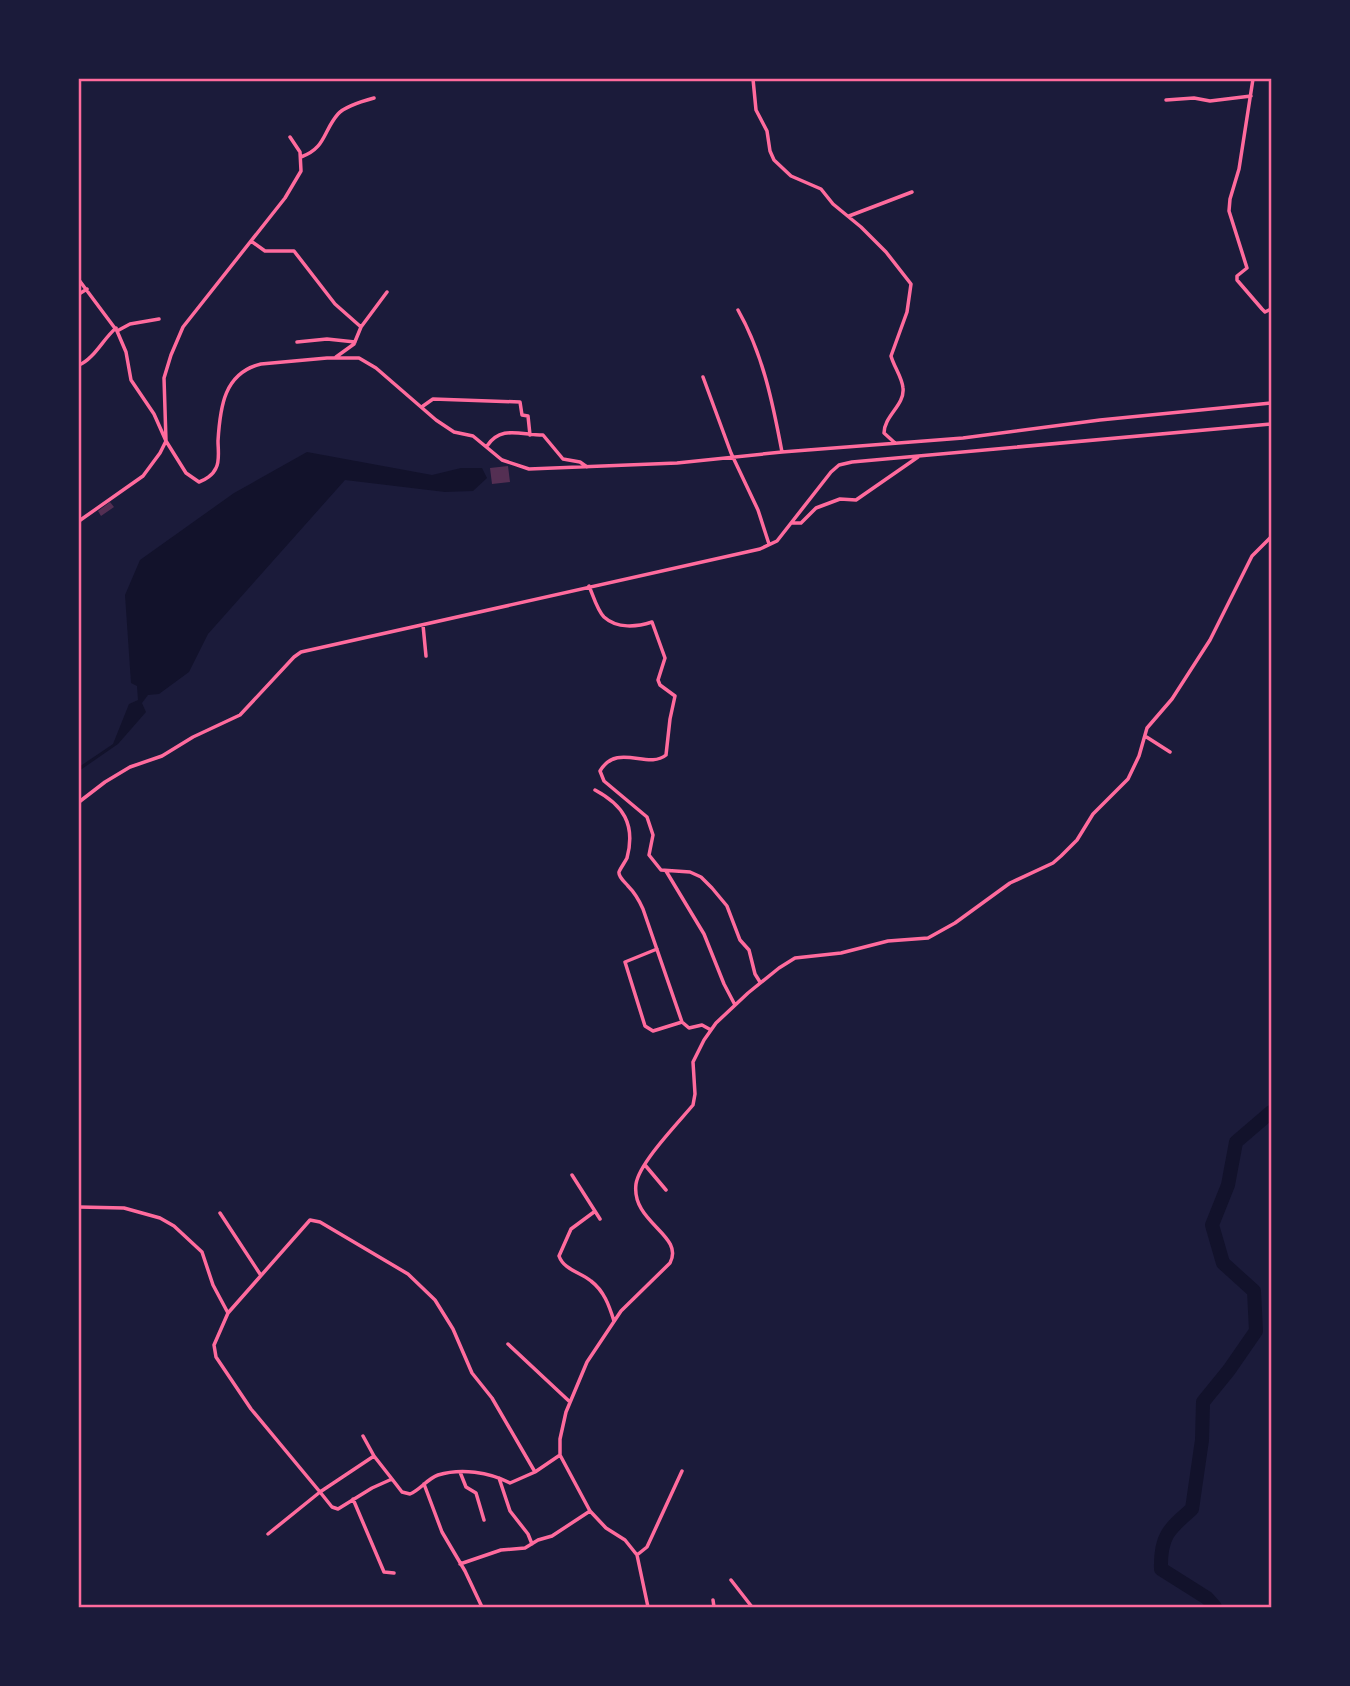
<svg xmlns="http://www.w3.org/2000/svg" width="1350" height="1686" viewBox="0 0 1350 1686" font-family="Inter,sans-serif">
  <rect width="100%" height="100%" fill="#1b1b3a"/>
  <!-- water -->
  <path fill="#12122b" d="M 307,452 L 432,475 L 461,468 L 482,468 L 487,478 L 473,491 L 445,492 L 345,480 L 208,634 L 189,672 L 159,694 L 148,695 L 142,703 L 146,712 L 118,744 L 79,771 L 79,767 L 113,744 L 129,704 L 138,700 L 137,686 L 131,683 L 125,595 L 140,560 L 234,493 Z"/>
  <g fill="none" stroke-linecap="round" stroke-linejoin="round">
    <!-- river -->
    <path stroke="#12122b" stroke-width="14" d="M 1215,1607 L 1207,1598 L 1161,1569 C 1160,1536 1169,1529 1192,1509 L 1202,1440 L 1203,1402 L 1229,1370 L 1256,1331 L 1254,1291 L 1223,1263 L 1212,1225 L 1228,1185 L 1236,1142 L 1271,1112"/>
  </g>
  <!-- building -->
  <path fill="#542f53" d="M 508,466 L 510,482 L 492,484 L 490,468 Z
    M 110,502 L 114,507 L 101,516 L 98,511 Z"/>
  <g fill="none" stroke-linecap="round" stroke-linejoin="round">
    <!-- minor -->
    <path stroke="#ff6b9d" stroke-width="3.5" d="M 753,79 L 756,110 L 767,131 L 770,151 L 774,160 L 791,176 L 821,189 L 833,204 L 861,227 L 886,252 L 911,284 L 907,312 L 891,356 C 894,367 902,377 903,388 C 905,405 884,416 884,433 L 895,443
      M 1253,79 L 1239,169 L 1230,199 L 1229,211 L 1247,268 L 1237,276 L 1237,280 L 1262,309 L 1265,312 L 1271,309
      M 1166,100 L 1194,98 L 1210,101 L 1251,96
      M 301,157 C 326,148 323,131 338,114 C 345,106 363,101 374,98
      M 849,216 L 912,192
      M 251,241 L 265,251 L 294,251 L 335,304 L 361,327
      M 79,280 L 117,331 L 126,352 L 131,380 L 154,414 L 166,441 L 186,473 L 199,482 C 205,480 213,475 216,468 C 220,461 218,449 218,441 C 220,407 224,373 261,364 L 327,358 L 359,358 L 376,368 L 436,420 L 454,432 L 473,436 L 502,460 L 529,469 L 677,463 L 782,452 L 963,438 L 1100,420 L 1271,403
      M 79,294 L 87,289
      M 738,310 C 763,354 773,404 782,452
      M 117,331 L 130,324 L 159,319
      M 297,342 L 327,339 L 355,342
      M 336,357 L 354,344 L 361,327 L 387,292
      M 79,365 C 94,359 103,339 116,328
      M 703,377 L 731,453 L 758,510 L 769,544
      M 423,406 L 433,399 L 520,402 L 522,415 L 528,416 L 530,435
      M 487,446 C 501,425 520,435 543,435 L 563,459 L 580,462 L 587,467
      M 79,521 L 143,476 L 160,453 L 166,441 L 164,378 L 171,355 L 183,327 L 285,198 L 301,171 L 300,152 L 290,137
      M 792,523 L 801,523 L 816,508 L 840,499 L 856,500 L 918,457
      M 589,586 C 593,595 597,610 604,617 C 617,629 637,627 652,622 L 665,658 L 658,680 L 660,685 L 675,696 L 670,719 L 666,755 C 648,770 617,742 600,771 L 604,781 L 647,817 L 653,835 L 649,855 L 661,870 L 690,872 L 701,877 L 712,888 L 727,906 L 740,940 L 749,950 L 755,974 L 760,982
      M 423,625 L 426,656
      M 1145,736 L 1170,752
      M 595,790 C 623,805 636,824 627,858 C 625,862 620,869 619,872 C 618,877 626,883 628,886 C 635,893 639,900 643,909 L 682,1022 L 689,1028 L 702,1025 L 711,1030
      M 79,802 L 105,782 L 130,767 L 162,756 L 193,737 L 240,715 L 294,657 L 301,652 L 760,549 L 777,541 L 831,472 L 839,465 L 852,462 L 1271,424
      M 666,871 L 704,934 L 724,984 L 735,1005
      M 657,949 L 625,962 L 645,1026 L 653,1031 L 682,1022
      M 645,1165 L 666,1190
      M 572,1175 L 600,1219
      M 79,1207 L 124,1208 L 160,1218 L 174,1226 L 202,1252 L 213,1285 L 228,1313
      M 594,1212 L 571,1229 L 559,1256 C 564,1270 580,1272 591,1281 C 604,1291 609,1305 614,1321
      M 220,1213 L 260,1274
      M 508,1344 L 570,1402
      M 363,1436 L 374,1456 L 392,1479
      M 374,1456 L 320,1492 L 251,1409 L 216,1357 L 214,1345 L 228,1313 L 310,1220 L 320,1222 L 408,1274 L 435,1300 L 453,1329 L 472,1373 L 492,1398 L 535,1472
      M 460,1472 L 466,1487 L 476,1493 L 484,1520
      M 499,1478 L 510,1511 L 528,1534 L 532,1544
      M 424,1484 L 442,1532 L 465,1571 L 482,1607
      M 353,1499 L 384,1572 L 394,1573
      M 268,1534 L 320,1492 L 332,1507 L 338,1509 L 372,1488 L 392,1479 L 402,1492 L 410,1494 C 420,1490 427,1479 438,1475 C 461,1468 489,1472 510,1483 L 535,1472 L 560,1455
      M 637,1555 L 647,1547 L 682,1471
      M 460,1564 L 501,1550 L 525,1548 L 538,1540 L 552,1536 L 590,1511
      M 731,1580 L 752,1607
      M 713,1600 L 714,1607
      M 648,1607 L 637,1555 L 625,1540 L 606,1528 L 590,1511 L 560,1455 L 560,1439 L 566,1412 L 587,1362 L 621,1311 L 670,1263 C 685,1235 631,1223 636,1184 C 639,1163 678,1123 693,1105 L 695,1094 L 693,1062 L 704,1040 L 716,1023 L 748,993 L 779,968 L 795,958 L 841,953 L 888,941 L 928,938 L 955,923 L 1010,883 L 1053,863 L 1061,856 L 1077,840 L 1093,814 L 1128,779 L 1139,756 L 1147,728 L 1172,699 L 1210,640 L 1252,556 L 1271,537"/>
  </g>
  <!-- border -->
  <rect width="1350" height="1686" fill="none" stroke="#1b1b3a" stroke-width="161"/>
  <rect x="80" y="80" width="1190" height="1526" fill="none" stroke="#ff6b9d" stroke-width="2.5"/>
</svg>
